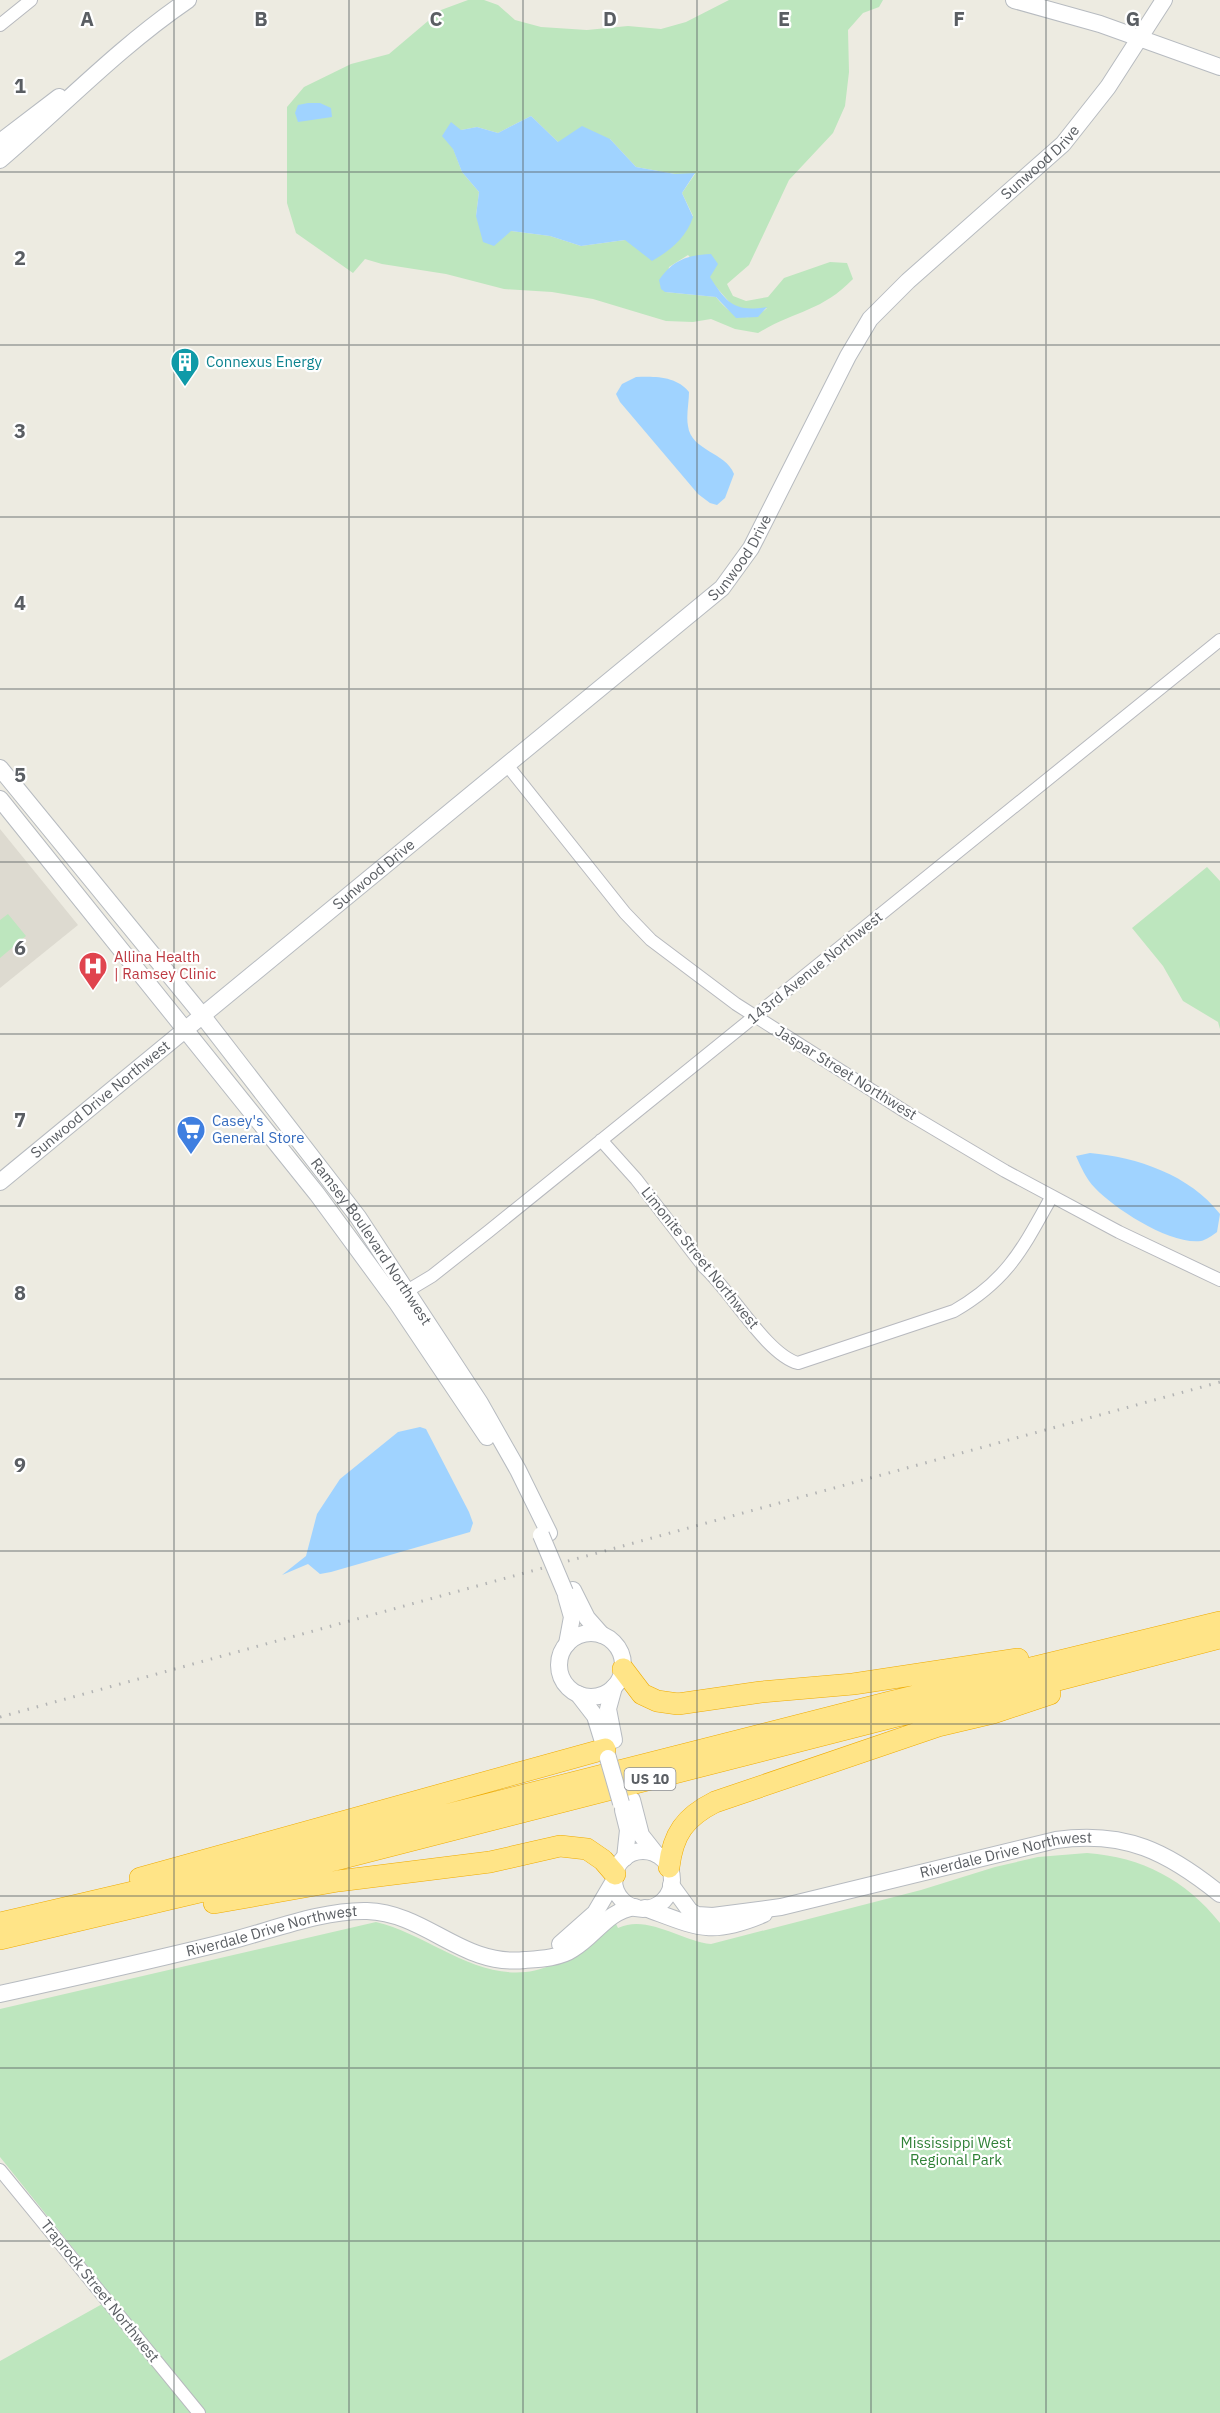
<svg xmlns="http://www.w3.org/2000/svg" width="1220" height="2413" viewBox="0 0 1220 2413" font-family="'IBM Plex Sans',sans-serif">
  <rect width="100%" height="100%" fill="#edebe1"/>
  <!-- education -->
  <path fill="#dddad0" d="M 0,829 L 78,925 L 0,988 Z"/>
  <!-- green -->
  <path fill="#bde6be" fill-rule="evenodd" d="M 468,0 L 484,0 L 498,5 L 515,20 L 541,27 L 587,30 L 628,26 L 661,29 L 686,22 L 729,0 L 883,0 L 879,7 L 863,13 L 848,30 L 849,72 L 845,106 L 833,133 L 789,180 L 749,265 L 727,284 L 733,296 L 746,301 L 768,297 L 784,278 L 830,262 L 847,263 L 853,279 C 821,312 794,311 758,333 L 735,329 L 711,319 L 693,322 L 666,321 L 593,299 L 552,292 L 504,289 L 446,274 L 382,264 L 365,259 L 353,273 L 296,233 L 287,203 L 287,107 L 304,87 L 351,64 L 389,54 L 441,10 ZM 531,116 L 558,142 L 610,139 L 636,167 L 675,174 L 695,174 L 682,193 L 693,216 L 625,240 L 581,246 L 550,236 L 511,231 L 476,216 L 479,192 L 462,172 L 453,148 L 461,130 L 477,127 L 498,133 ZM 688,255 L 731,304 L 742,310 L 767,308 C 748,326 730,315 716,297 L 665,292 L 669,267 Z
    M 1207,867 L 1220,881 L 1220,1029 L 1218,1022 L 1183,1001 L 1163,966 L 1132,928 Z
    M 8,914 L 26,936 L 0,958 L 0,920 Z
    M 1087,1853 C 1142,1857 1186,1880 1220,1923 L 1220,2413 L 0,2413 L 0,2361 L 113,2298 L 0,2157 L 0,2009 L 376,1922 C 435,1936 489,1994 554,1964 C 575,1955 595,1934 614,1920 L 618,1928 C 648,1914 680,1941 711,1944 L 921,1890 L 995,1867 L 1038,1857 Z"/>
  <!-- water -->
  <path fill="#a0d3ff" d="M 308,103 L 320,103 L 331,108 L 332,117 L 298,122 L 295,113 L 298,105 Z
    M 531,116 L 558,142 L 582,126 L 610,139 L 636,167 L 675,174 L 695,173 L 682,193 L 693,217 C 686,238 671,250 652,261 L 625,240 L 581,246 L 550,236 L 511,231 L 494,246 L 483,242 L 476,216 L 479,192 L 462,172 L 453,149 L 442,136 L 451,122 L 461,130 L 477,127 L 498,133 Z
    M 711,254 L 718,264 L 710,277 C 727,304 735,312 767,307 L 758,317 L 736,318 L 716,297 L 665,292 L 661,289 L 659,280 C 673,260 687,255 711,254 Z
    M 636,377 C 654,376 677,376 689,392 C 689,402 686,416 688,426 C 691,451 726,452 734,474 L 725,498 L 717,505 L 710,503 L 698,494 L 620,402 L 616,394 L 622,384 Z
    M 1090,1153 C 1137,1157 1190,1175 1220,1214 L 1217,1232 C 1213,1235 1206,1240 1201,1241 C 1170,1245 1115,1209 1095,1188 C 1086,1179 1081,1167 1076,1156 Z
    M 420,1427 L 426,1429 L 469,1512 L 473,1523 L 470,1532 L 331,1572 L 320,1574 L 308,1564 L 282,1575 L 306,1556 L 317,1514 L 340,1479 L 398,1432 Z"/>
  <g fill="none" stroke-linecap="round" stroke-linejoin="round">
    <!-- street casing -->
    <g stroke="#b7b9be" stroke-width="14">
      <path id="street" d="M 0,25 L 31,0
        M 507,765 L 625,913 L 651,940 L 736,1004 L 909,1114 L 1005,1171 L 1119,1232 L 1220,1280
        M 601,1140 L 636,1179 L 704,1267 C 731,1291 767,1355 798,1363 L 954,1311 C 1008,1280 1023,1248 1052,1196
        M 407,1291 L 432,1276 L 489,1231 L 1220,640
        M 0,2170 L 199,2413"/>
    </g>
    <!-- secondary casing -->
    <g stroke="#b7bbc0" stroke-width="18">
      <g id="secondary">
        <path d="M 1014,0 L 1100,24 L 1220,67"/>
        <path d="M 0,142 L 59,97"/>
        <path d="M 0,160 C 62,107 119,47 188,0"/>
        <path id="s1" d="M 0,768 L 202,1015 L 358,1217 L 480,1403 L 518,1470 L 549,1533"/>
        <path d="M 0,799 L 317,1194 L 397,1303 L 487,1437"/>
        <path id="s2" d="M 0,1182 L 722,588 L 751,548 L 848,356 L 870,319 L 908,281 L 1063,144 L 1108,87 L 1164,0"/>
        <path d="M 573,1590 L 587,1618 L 602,1635"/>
        <path d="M 566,1596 L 572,1617 L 567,1644"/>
        <circle cx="591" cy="1665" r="32"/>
        <path d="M 614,1687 L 608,1709 L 614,1740"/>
        <path d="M 578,1694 L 595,1716 L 608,1758"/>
        <path d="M 632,1800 L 641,1835 L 656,1854"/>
        <path d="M 623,1810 L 628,1830 L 625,1858"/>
        <circle cx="643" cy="1880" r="29"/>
        <path id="s3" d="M 671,1885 L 690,1911 L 697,1915 L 713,1916 L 781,1907 L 1056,1840 C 1125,1830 1168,1852 1220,1894"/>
        <path d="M 645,1908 C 697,1927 710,1937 764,1914"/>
        <path d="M 560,1944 L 595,1913 L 615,1879"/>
        <path id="s4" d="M 0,1994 C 77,1977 154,1960 230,1941 C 273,1930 322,1910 367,1911 C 427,1913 462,1967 525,1960 C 540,1959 560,1958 573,1949 C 596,1935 607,1911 635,1907"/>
      </g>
    </g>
    <!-- highway casing -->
    <g stroke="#efab00" stroke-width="22">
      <path id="highway" d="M 623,1669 L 642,1694 L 657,1701 L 678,1704 L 761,1692 L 853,1684 L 1018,1659
        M 669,1867 C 673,1834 685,1817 715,1802 L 938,1726 L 993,1713 L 1050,1694
        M 140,1878 L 605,1749
        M 214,1903 L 338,1881 L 490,1862 L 560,1846 L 587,1849 L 603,1860 L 615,1874
        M 0,1923 L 257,1863 L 890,1702 L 1220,1622
        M 0,1939 L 339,1859 L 893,1717 L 1050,1682 L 1220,1638"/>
    </g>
    <!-- street -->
    <use href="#street" stroke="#fff" stroke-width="12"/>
    <!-- secondary -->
    <use href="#secondary" stroke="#fff" stroke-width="16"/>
    <!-- highway -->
    <use href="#highway" stroke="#ffe487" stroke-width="21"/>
    <!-- rail -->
    <path stroke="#b3b4b4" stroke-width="3" stroke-dasharray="1.5 8" stroke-linecap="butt" d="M 0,1717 L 1220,1382"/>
    <!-- secondary-bridge casing -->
    <g stroke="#b7bbc0" stroke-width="18" stroke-linecap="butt">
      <path id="secondary-bridge" d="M 541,1535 L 565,1592
        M 608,1758 L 621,1803"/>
    </g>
    <!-- secondary-bridge -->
    <use href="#secondary-bridge" stroke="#fff" stroke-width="16"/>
  </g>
  <!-- grid -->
  <path fill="none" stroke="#5a5e63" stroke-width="1.5" stroke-opacity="0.55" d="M 174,0 L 174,2413M 349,0 L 349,2413M 523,0 L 523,2413M 697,0 L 697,2413M 871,0 L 871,2413M 1046,0 L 1046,2413M 0,172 L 1220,172M 0,345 L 1220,345M 0,517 L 1220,517M 0,689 L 1220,689M 0,862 L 1220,862M 0,1034 L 1220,1034M 0,1206 L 1220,1206M 0,1379 L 1220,1379M 0,1551 L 1220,1551M 0,1724 L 1220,1724M 0,1896 L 1220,1896M 0,2068 L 1220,2068M 0,2241 L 1220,2241"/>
  <!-- icons -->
  <defs>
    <g id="building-pin" transform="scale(1.5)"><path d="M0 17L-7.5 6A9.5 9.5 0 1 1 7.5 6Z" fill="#0f9aa8" stroke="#fff"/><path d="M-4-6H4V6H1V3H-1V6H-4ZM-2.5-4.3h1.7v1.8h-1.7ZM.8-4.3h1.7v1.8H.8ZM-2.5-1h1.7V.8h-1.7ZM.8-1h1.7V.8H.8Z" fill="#fff"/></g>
    <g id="hospital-pin" transform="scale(1.5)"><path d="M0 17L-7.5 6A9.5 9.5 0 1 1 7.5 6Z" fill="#e0444e" stroke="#fff"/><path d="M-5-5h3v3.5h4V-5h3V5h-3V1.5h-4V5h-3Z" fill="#fff"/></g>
    <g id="supermarket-pin" transform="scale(1.5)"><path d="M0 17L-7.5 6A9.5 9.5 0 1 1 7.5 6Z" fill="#3f7fe0" stroke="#fff"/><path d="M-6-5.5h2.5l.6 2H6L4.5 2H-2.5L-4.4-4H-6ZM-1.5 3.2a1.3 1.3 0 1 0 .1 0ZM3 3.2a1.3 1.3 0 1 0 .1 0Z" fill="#fff"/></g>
  </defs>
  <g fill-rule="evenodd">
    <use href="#building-pin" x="185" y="362"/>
    <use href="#hospital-pin" x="93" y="966"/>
    <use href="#supermarket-pin" x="191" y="1130"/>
  </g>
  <g text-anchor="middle" stroke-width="4.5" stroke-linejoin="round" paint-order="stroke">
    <!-- shield labels -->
    <rect fill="#fff" stroke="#8c8e92" stroke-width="1.5" x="624.5" y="1768" width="51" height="22" rx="4.5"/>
    <g font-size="14" font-weight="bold" fill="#5a5e63">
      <text x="650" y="1784">US 10</text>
    </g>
    <!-- street labels -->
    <g font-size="15" fill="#5a5e63" stroke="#fff">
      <text dy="5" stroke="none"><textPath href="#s2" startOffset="1474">Sunwood Drive</textPath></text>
      <text dy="5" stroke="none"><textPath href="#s2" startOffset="970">Sunwood Drive</textPath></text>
      <text dy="5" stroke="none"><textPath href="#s2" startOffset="484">Sunwood Drive</textPath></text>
      <text transform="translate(815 968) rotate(-39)" y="5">143rd Avenue Northwest</text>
      <text transform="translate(846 1073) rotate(32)" y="5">Jaspar Street Northwest</text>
      <text dy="5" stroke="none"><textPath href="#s2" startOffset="130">Sunwood Drive Northwest</textPath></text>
      <text dy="5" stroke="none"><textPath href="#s1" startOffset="602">Ramsey Boulevard Northwest</textPath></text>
      <text transform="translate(700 1258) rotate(51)" y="5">Limonite Street Northwest</text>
      <text dy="5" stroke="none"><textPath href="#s3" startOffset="356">Riverdale Drive Northwest</textPath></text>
      <text dy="5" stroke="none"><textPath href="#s4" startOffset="279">Riverdale Drive Northwest</textPath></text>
      <text transform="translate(100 2291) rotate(51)" y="5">Traprock Street Northwest</text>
    </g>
    <!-- culture labels -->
    <g font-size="15" fill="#0d838f" stroke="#fff" text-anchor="start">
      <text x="206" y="367">Connexus Energy</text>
    </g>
    <!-- health labels -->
    <g font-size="15" fill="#be3a42" stroke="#fff" text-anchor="start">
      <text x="114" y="962">Allina Health<tspan x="114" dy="17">| Ramsey Clinic</tspan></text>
    </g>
    <!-- shop labels -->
    <g font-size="15" fill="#366cbe" stroke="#fff" text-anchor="start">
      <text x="212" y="1126">Casey's<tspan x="212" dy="17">General Store</tspan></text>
    </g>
    <!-- park labels -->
    <g font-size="15" fill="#318238" stroke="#fff">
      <text x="956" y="2148">Mississippi West<tspan x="956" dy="17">Regional Park</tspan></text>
    </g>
  </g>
  <g font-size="20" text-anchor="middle" font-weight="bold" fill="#5a5e63" stroke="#fff" stroke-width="4.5" stroke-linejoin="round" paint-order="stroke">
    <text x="87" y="26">A</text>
    <text x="261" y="26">B</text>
    <text x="436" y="26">C</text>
    <text x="610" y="26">D</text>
    <text x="784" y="26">E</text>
    <text x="959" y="26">F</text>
    <text x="1133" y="26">G</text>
    <text x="20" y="93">1</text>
    <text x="20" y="265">2</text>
    <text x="20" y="438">3</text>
    <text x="20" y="610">4</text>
    <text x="20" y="782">5</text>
    <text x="20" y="955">6</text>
    <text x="20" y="1127">7</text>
    <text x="20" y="1300">8</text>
    <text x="20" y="1472">9</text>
  </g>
</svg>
